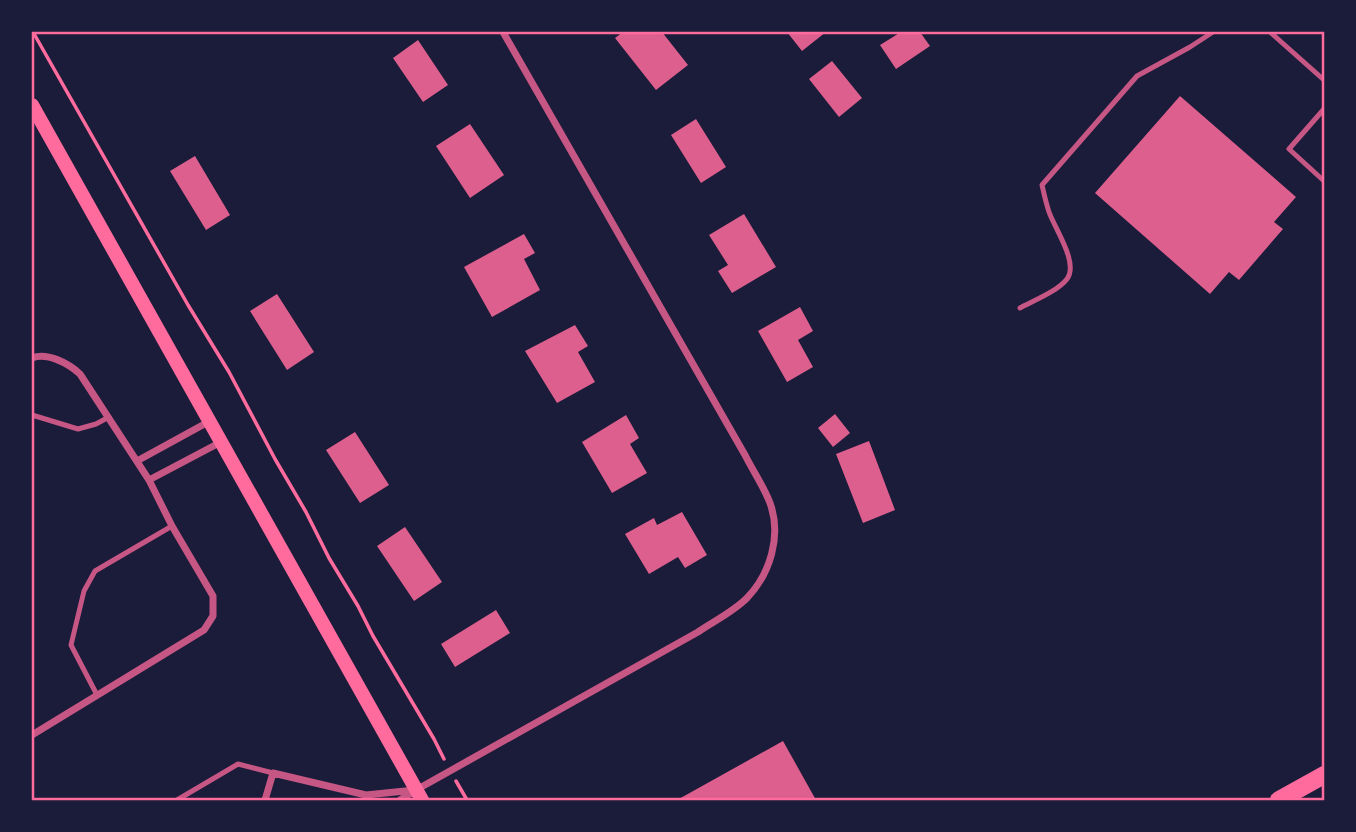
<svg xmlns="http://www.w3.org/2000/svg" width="1356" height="832" viewBox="0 0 1356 832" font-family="'PT Sans',sans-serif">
  <rect width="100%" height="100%" fill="#1b1b3a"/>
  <!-- building -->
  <path fill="#dd5f8e" d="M 623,32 L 662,32 L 688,65 L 656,90 L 615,38 Z
    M 787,32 L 826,32 L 802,51 Z
    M 901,32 L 920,32 L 930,46 L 896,69 L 880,45 Z
    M 418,40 L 448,85 L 423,102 L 393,58 Z
    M 832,61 L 862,98 L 839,117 L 809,79 Z
    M 1180,96 L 1296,197 L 1274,222 L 1283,229 L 1239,280 L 1229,272 L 1210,294 L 1095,193 Z
    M 696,119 L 726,167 L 701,183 L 671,135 Z
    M 470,124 L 504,175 L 470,198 L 436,146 Z
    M 195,156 L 230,215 L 206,230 L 170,171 Z
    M 744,214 L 776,267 L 732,293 L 718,271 L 728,265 L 709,235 Z
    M 524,234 L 535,253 L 524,259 L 540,290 L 492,317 L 464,267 Z
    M 277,294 L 314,352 L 287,370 L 250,311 Z
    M 800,307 L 813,331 L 798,340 L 813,367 L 787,382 L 758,331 Z
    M 575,325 L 588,346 L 578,352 L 595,382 L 557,403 L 525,351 Z
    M 835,414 L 850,433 L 833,447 L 818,428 Z
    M 626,415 L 639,438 L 630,444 L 647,473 L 612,493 L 582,442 Z
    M 355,432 L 389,485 L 360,503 L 326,450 Z
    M 869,441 L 895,510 L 863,523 L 836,454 Z
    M 682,512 L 707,555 L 685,568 L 678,557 L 649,574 L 625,534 L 654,518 L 657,525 Z
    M 405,527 L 442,582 L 414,601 L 377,546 Z
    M 496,610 L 510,633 L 455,667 L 441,644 Z
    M 783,741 L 816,800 L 677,800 Z"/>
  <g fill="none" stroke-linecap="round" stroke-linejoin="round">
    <!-- path -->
    <path stroke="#ff6b9d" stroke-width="3.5" d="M 33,32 L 188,305 L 229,372 L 275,459 L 306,512 L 329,558 L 358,606 L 373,636 L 434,739 L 444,759
      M 456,781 L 467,800"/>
    <!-- service -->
    <path stroke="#c65784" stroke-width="5" d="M 1270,32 L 1324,80
      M 1324,109 L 1289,149 L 1324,181
      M 1020,308 C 1033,301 1058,291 1067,279 C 1079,263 1055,229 1049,212 C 1046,203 1044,194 1042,185 L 1137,76 L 1190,47 L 1213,32
      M 32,415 L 78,429 L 96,424 L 109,417
      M 97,695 L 71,645 L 84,591 L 95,571 L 172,526
      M 177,800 L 238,764 L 273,773"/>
    <!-- minor -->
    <path stroke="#c65784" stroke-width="7" d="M 32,358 C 47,352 68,363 80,374 L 149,480 L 172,526 L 213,596 L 213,616 L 204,630 L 32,735
      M 137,461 L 210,421
      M 149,480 L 221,442
      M 265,800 L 273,773 L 366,795 L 415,790
      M 400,800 L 416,790 L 698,632 C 714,621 733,612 747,598 C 770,574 782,536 770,503 C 764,487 753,471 745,455 L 503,32"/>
    <!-- secondary -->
    <path stroke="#ff6b9d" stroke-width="14" d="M 32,105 L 422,800"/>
    <!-- primary -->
    <path stroke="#ff6b9d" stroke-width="18" d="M 1279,800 L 1324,775"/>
  </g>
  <!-- border -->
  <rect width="1356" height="832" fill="none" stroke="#1b1b3a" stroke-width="66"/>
  <rect x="33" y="33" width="1290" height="766" fill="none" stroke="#ff6b9d" stroke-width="2.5"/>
</svg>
